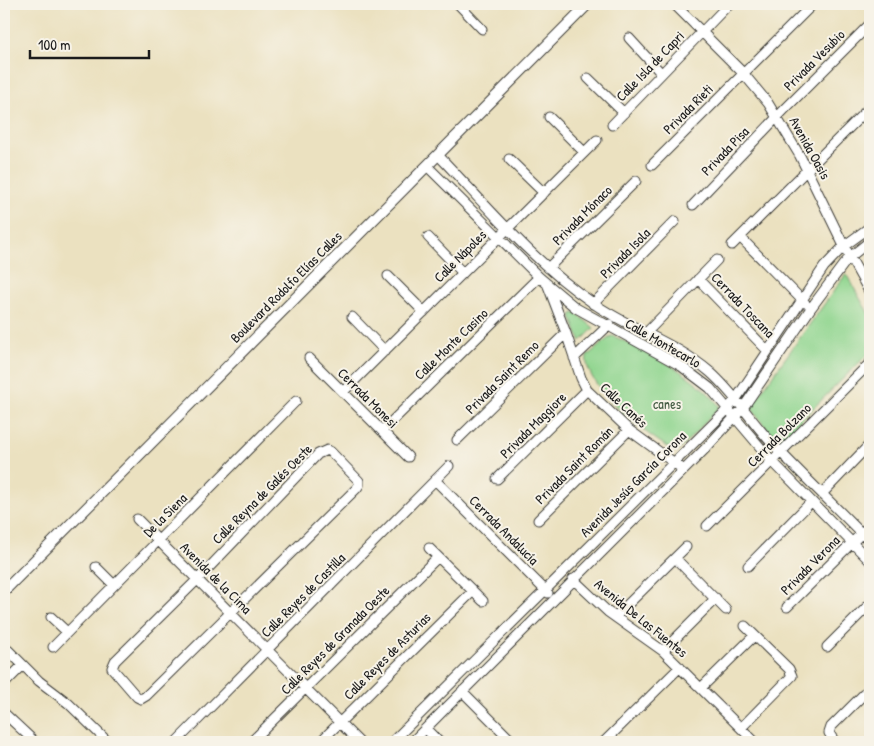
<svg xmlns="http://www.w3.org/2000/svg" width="874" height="746" viewBox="0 0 874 746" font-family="'Patrick Hand',sans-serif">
  <rect width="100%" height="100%" fill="#f7f3e8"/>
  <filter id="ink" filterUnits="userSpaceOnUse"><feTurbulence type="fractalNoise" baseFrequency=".02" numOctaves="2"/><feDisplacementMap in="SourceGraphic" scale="10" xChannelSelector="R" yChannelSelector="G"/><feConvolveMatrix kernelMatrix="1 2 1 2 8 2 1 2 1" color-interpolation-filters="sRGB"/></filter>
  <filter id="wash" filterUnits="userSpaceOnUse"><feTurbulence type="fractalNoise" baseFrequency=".0096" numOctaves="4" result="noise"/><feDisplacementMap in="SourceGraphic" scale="20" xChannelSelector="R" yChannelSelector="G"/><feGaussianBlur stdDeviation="1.12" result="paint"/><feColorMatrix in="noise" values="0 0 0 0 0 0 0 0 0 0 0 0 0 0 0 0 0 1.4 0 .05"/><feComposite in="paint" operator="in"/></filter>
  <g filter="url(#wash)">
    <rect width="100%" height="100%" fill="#ebe1c0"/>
    <!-- green -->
    <path fill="#90d58f" stroke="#567856" d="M 846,274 L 870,316 L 870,352 L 778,443 L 750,407 Z
      M 576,313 L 594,328 L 581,341 L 579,338 L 571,316 L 572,314 Z
      M 611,336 C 618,337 625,342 632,345 C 661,359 700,379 719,406 L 719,408 L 677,452 C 653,441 581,385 587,356 Z"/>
  </g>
  <g filter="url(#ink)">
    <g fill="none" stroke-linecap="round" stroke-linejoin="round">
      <!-- minor casing -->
      <g stroke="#3b3a35" stroke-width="11">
        <path id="minor" d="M 458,4 L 482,29
          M 674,4 L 743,73 L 768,103 L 800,156 L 844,246 L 870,293
          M 629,38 L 661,73
          M 588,78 L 624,113
          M 549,117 L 584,152
          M 612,125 L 729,4
          M 438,155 C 487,206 534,263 593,303 C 630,329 675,342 710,372 C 733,392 749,418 769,440 C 802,475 837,508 870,542
          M 509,159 L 544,193
          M 652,165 L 813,4
          M 427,166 L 539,277 L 576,308 L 681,366 L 710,388 L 772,461 L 870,561
          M 693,205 L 784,110 L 870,24
          M 428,237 L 463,273
          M 740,237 L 805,303
          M 732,245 L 868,109
          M 548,268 L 636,181
          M 388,276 L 424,312
          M 698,279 L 767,350
          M 548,286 L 566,333 L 581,378 L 587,390 L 629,430 L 680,467
          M 593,304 L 675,221
          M 352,317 L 385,351
          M 646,333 L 717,260
          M 309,358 L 408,457
          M 574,358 L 610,324
          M 343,392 L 597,140
          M 382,431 L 539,277
          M 457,440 L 566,333
          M 327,450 L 331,452 L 359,481 L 359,485 L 357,488 L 146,696 L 141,699 L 137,697 L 112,668 L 115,661 L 198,579 L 318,454 Z
          M 497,479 L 587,390
          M 435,480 L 548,593
          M 822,494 L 870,444
          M 137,519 L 359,742
          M 538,520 L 629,430
          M 707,526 L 870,363
          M 429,548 L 483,601
          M 675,558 L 726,610
          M 748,566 L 811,502
          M 96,567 L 114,585
          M 573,579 L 608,612 L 663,651 L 755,742
          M 787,607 L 870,525
          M 51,617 L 67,632
          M 615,617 L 686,547
          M 53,647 L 296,401
          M 827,647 L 870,604
          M 8,650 L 39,681 L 68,703 L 108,742
          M 663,651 L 716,598
          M 4,684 L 22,666
          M 701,688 L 754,636
          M 462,691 L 513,742
          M 4,713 L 35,742
          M 741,728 L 792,676 L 789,669 L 745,626
          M 426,729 L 439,742
          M 176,742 L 449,466
          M 251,742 L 438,557
          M 320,742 L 473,591
          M 392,742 L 723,414 L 736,399 L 824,267 L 844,246 L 870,227
          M 412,742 L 706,448 L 743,408 L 811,308 L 843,265 L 850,257 L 870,241
          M 604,742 L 680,667
          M 835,742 L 829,733 L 831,727 L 870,688"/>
      </g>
      <!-- major casing -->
      <g stroke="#3b3a35" stroke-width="12">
        <path id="major" d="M 4,591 L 588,4"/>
      </g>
      <!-- minor -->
      <use href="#minor" stroke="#fff" stroke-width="9"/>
      <!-- major -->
      <use href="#major" stroke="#fff" stroke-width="10"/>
    </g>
  </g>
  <g text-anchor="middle" stroke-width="4" stroke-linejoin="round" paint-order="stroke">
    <!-- street labels -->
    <g font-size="14" fill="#1c1c1c" stroke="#f7f3e8">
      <text transform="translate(814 60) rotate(-45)" y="5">Privada Vesubio</text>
      <text transform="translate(650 66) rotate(-46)" y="5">Calle Isla de Capri</text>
      <text transform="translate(688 109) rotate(-45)" y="5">Privada Rieti</text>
      <text transform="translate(810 148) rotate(61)" y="5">Avenida Oasis</text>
      <text transform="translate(725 151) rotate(-46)" y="5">Privada Pisa</text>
      <text transform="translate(582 215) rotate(-45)" y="5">Privada Mónaco</text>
      <text transform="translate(625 253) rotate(-45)" y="5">Privada Isola</text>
      <text transform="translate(460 256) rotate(-45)" y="5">Calle Nápoles</text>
      <text transform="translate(286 287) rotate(-45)" y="5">Boulevard Rodolfo Elías Calles</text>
      <text transform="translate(743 305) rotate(46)" y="5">Cerrada Toscana</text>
      <text transform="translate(663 343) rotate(30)" y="5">Calle Montecarlo</text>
      <text transform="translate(451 344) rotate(-44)" y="5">Calle Monte Casino</text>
      <text transform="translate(502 377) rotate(-45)" y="5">Privada Saint Remo</text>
      <text transform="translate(368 398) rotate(45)" y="5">Cerrada Monesi</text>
      <text transform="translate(624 405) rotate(43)" y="5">Calle Canés</text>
      <text transform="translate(533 425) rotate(-45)" y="5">Privada Maggiore</text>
      <text transform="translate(779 435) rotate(-45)" y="5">Cerrada Bolzano</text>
      <text transform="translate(574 465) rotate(-45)" y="5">Privada Saint Román</text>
      <text transform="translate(633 484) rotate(-45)" y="5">Avenida Jesús García Corona</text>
      <text transform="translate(262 494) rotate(-45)" y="5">Calle Reyna de Galés Oeste</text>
      <text transform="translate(165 515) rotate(-45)" y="5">De la Siena</text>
      <text transform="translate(504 530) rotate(45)" y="5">Cerrada Andalucía</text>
      <text transform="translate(810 565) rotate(-45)" y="5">Privada Verona</text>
      <text transform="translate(216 578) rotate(45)" y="5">Avenida de la Cima</text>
      <text transform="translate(303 595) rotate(-45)" y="5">Calle Reyes de Castilla</text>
      <text transform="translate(641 618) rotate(39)" y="5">Avenida De Las Fuentes</text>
      <text transform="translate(335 640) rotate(-45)" y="5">Calle Reyes de Granada Oeste</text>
      <text transform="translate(387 656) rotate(-45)" y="5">Calle Reyes de Asturias</text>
    </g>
    <!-- park labels -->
    <g font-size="14" fill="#455d44" stroke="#f7f3e8">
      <text x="667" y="409">canes</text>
    </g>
  </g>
  <!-- margin -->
  <rect width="874" height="746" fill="none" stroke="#f7f3e8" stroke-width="20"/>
  <!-- scale -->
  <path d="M30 50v8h119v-8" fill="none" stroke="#1c1c1c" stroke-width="2.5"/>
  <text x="38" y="50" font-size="15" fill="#1c1c1c" stroke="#f7f3e8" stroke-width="4" paint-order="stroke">100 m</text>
</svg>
